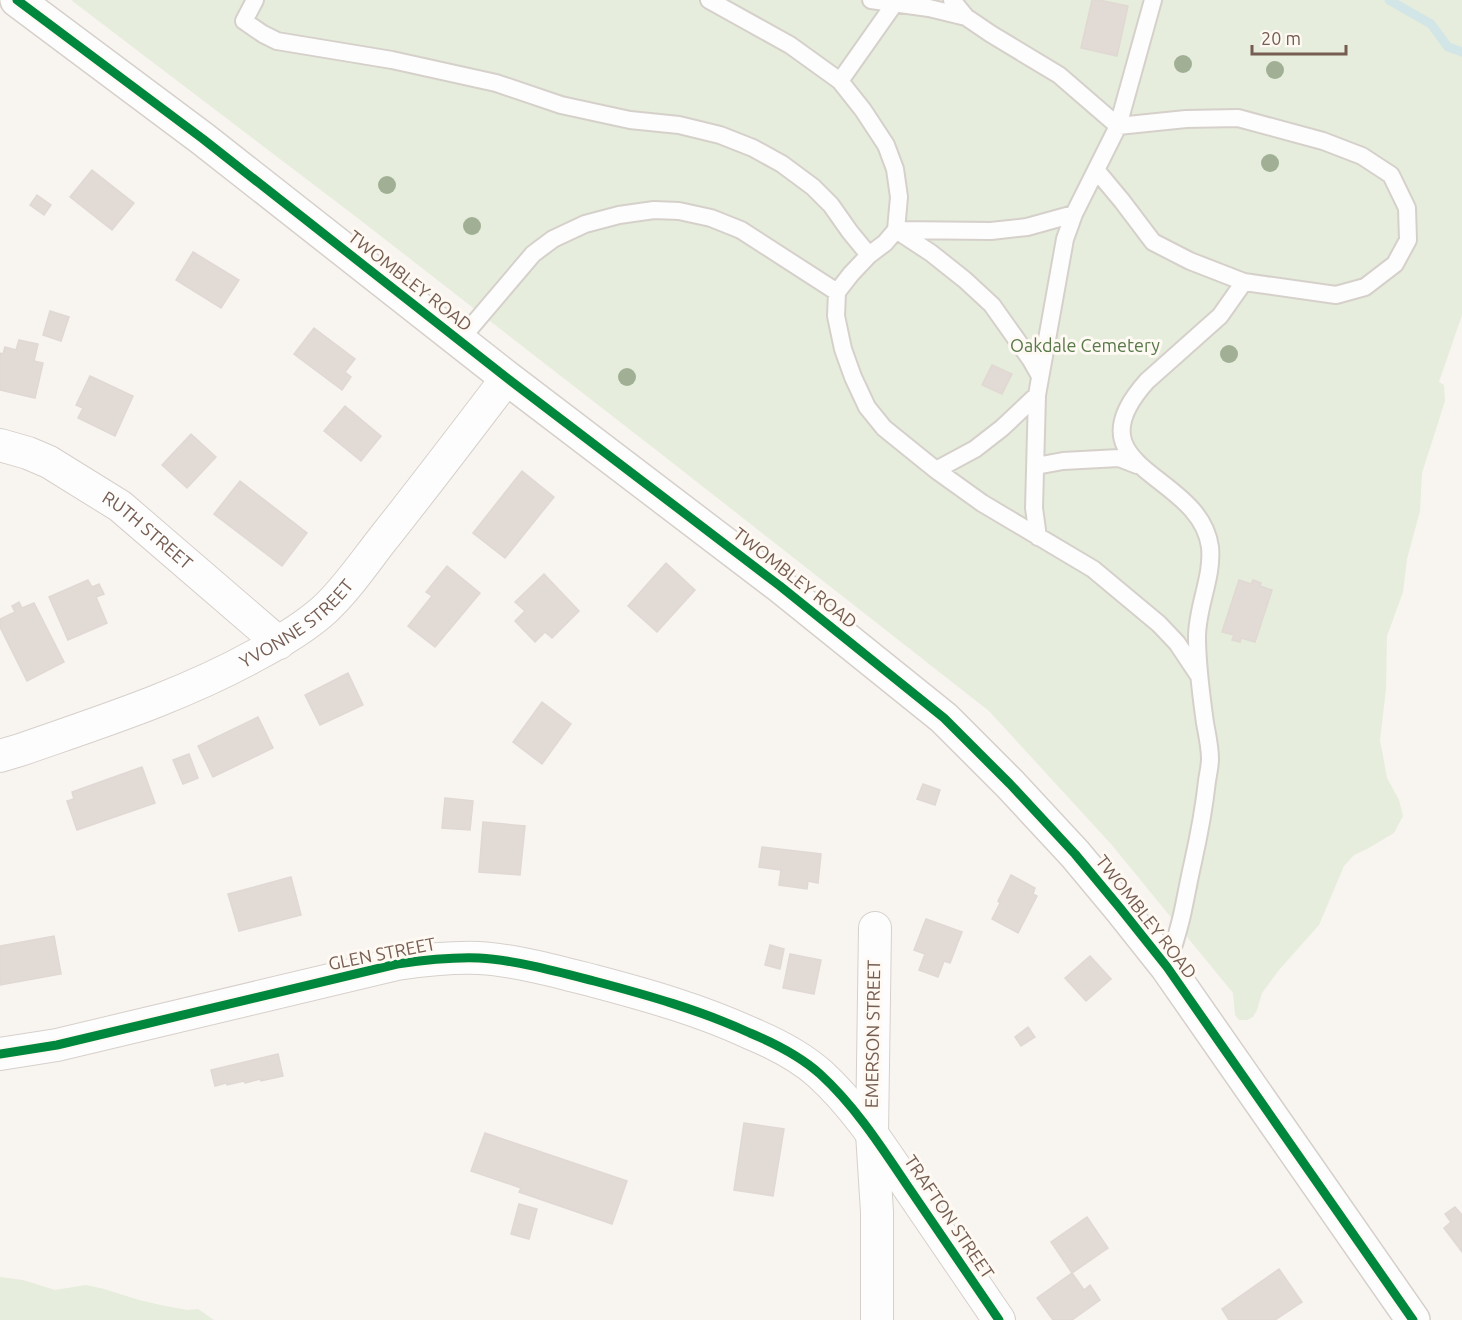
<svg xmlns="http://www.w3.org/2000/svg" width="1462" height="1320" viewBox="0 0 1462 1320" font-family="Ubuntu,sans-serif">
  <rect width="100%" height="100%" fill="#f8f4f0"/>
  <!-- green -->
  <path fill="#e6eddc" d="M 71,0 L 1462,0 L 1462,315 L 1439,382 L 1444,385 L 1445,401 L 1422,473 L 1420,511 L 1407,559 L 1403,592 L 1387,636 L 1386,689 L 1380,740 L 1387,778 L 1399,800 L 1403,816 L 1394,833 L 1367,849 L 1354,855 L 1344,866 L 1319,925 L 1279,970 L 1262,993 L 1257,1010 L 1253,1017 L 1247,1020 L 1239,1020 L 1235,1015 L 1233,993 L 1111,844 L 989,711 L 660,453 L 355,216 Z
    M 0,1277 L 23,1280 L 55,1290 L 86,1285 L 104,1289 L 139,1300 L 165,1306 L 188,1310 L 198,1309 L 214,1320 L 0,1320 Z"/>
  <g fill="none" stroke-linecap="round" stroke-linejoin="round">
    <!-- stream -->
    <path stroke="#d2e5e7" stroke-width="9" d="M 1389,0 L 1431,24 L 1448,47 L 1462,52"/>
  </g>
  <!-- building -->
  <path fill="#e2dad5" stroke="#e0d8d3" stroke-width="1.5" d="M 1092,0 L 1099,0 L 1128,6 L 1117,56 L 1081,48 Z
    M 92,170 L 134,203 L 112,230 L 70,197 Z
    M 37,195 L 51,205 L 44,215 L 30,205 Z
    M 193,252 L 239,280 L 221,308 L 176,280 Z
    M 50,311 L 69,317 L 61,341 L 43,335 Z
    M 314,328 L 355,359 L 345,372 L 351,377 L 342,390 L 294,354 Z
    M 19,340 L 38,344 L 34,361 L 43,363 L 35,398 L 0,390 L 0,353 L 3,354 L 5,347 L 16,350 Z
    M 992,365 L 1012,374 L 1002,394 L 982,385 Z
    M 90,376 L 133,396 L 115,436 L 78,418 L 83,408 L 76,405 Z
    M 345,406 L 381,436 L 361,461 L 324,431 Z
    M 191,434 L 216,457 L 187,488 L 162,465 Z
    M 522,471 L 554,497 L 505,558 L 473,533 Z
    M 240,481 L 307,533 L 282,566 L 214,514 Z
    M 666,563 L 695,590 L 657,632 L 628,606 Z
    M 447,566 L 480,593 L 435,647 L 408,626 L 432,596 L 426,592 Z
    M 544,574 L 579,611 L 552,638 L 545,632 L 535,642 L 515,621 L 525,611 L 515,602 Z
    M 88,580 L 92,587 L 99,584 L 104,594 L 96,597 L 107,623 L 68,640 L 49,597 Z
    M 1239,580 L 1251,584 L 1253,580 L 1261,583 L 1260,586 L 1272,590 L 1255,642 L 1241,638 L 1240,642 L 1232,640 L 1234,635 L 1222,632 Z
    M 19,602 L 22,608 L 34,603 L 64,662 L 27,681 L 0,627 L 0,619 L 15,612 L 12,606 Z
    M 348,673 L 363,705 L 320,725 L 305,695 Z
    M 542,702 L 571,724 L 542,764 L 513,742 Z
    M 258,717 L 273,748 L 213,777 L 198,746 Z
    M 189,754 L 198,778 L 183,784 L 173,760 Z
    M 142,767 L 155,803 L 77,830 L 67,801 L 74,799 L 72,792 Z
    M 923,784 L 940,790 L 935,805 L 917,799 Z
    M 445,798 L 473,801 L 470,830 L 442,828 Z
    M 483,822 L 525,826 L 520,875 L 479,872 Z
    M 762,847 L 821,854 L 818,883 L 808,881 L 807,889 L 779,885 L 781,870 L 759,867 Z
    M 1011,875 L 1035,888 L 1033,894 L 1037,896 L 1018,933 L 992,919 L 1000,903 L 998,901 Z
    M 291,877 L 301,915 L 239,931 L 228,894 Z
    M 926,919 L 962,932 L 950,963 L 944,961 L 938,977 L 919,970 L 925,954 L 914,950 Z
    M 54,936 L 61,974 L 0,985 L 0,946 Z
    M 770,945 L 784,949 L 780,969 L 765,965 Z
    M 790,954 L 821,960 L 814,994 L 783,988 Z
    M 1090,956 L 1111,979 L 1086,1001 L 1065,978 Z
    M 1028,1027 L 1035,1037 L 1021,1046 L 1015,1037 Z
    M 278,1054 L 283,1076 L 261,1081 L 260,1079 L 245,1083 L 244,1081 L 227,1085 L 226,1083 L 215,1086 L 211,1070 Z
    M 744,1123 L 784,1129 L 773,1196 L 734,1190 Z
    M 485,1133 L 627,1181 L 612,1224 L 519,1192 L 521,1188 L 471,1171 Z
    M 519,1204 L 537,1209 L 529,1239 L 511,1234 Z
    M 1455,1207 L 1462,1215 L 1462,1252 L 1444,1228 L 1451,1222 L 1445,1214 Z
    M 1087,1217 L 1108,1248 L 1072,1273 L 1051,1242 Z
    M 1279,1269 L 1302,1302 L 1275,1320 L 1229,1320 L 1222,1309 Z
    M 1072,1273 L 1084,1290 L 1090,1285 L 1100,1300 L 1072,1320 L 1053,1320 L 1037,1298 Z"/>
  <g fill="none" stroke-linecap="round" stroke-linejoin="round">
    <!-- lane casing -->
    <g stroke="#d6d0cb" stroke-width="20">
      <path id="lane" d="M 255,0 L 244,21 L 263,34 L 277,41 L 392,60 L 496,83 L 561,105 L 630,120 L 679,125 L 720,135 L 753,148 L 782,164 L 813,187 L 831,205 L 850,232 L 869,255
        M 709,0 L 790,45 L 840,81 L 863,110 L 886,145 L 895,169 L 899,197 L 896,230 L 931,253 L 965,280 L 992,305 L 1031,360 L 1040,376
        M 871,0 L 929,8 L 966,17
        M 952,0 L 966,17 L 991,34 L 1059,75 L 1118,126 L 1186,119 L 1238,118 L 1323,141 L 1362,156 L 1391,175 L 1407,208 L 1408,240 L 1395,264 L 1365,287 L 1336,295 L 1244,282 L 1190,261 L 1153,242 L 1122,201 L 1097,171
        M 840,81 L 895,3
        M 837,292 L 851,274 L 869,255 L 885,243 L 896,230 L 991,231 L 1027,227 L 1074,214
        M 460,340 L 533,254 L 553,239 L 585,224 L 619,215 L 654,210 L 679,211 L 711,218 L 741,230 L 837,292 L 836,316 L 843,349 L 853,377 L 867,407 L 884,428 L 936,470 L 982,503 L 1093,569 L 1159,624 L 1177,643 L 1199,676
        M 1036,466 L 1063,461 L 1119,458 L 1137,465
        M 936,470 L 975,449 L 1002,428 L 1037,395
        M 1038,537 L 1034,508 L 1037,395 L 1065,239 L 1074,214 L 1118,126 L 1153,0
        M 1167,967 C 1172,950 1178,933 1182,915 C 1186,897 1189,879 1193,862 C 1199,835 1204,809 1207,781 C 1208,774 1210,766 1210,759 C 1210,747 1207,734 1205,723 C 1201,694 1197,666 1197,637 C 1197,606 1213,578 1210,547 C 1200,472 1067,470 1147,381 L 1220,316 L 1244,282"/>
    </g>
    <!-- street casing -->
    <g stroke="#d6d0cb" stroke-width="34">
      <g id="street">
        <path id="s1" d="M 0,445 L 28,453 L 49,462 L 120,506 L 279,643"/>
        <path id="s2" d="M 0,756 L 20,750 C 100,722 182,696 256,655 C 280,642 304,628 324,610 C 346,590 364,563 382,540 C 425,486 466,432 507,378"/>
        <path d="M 875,928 L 872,1133 L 877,1212 L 877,1320"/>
        <path d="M 0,1054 L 57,1045 L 397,964 C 424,960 451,957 479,958 C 515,960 559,972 594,981 C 647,995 700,1010 750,1033 C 774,1043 800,1056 820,1074 C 856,1107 882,1148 909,1188 C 939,1232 969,1276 999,1320"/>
      </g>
    </g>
    <!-- secondary casing -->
    <g stroke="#d6d0cb" stroke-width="36">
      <path id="secondary" d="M 17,0 L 203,139 L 507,378 L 780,586 L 944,718 L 1010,784 L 1075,854 L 1120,908 L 1167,967 L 1413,1320"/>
    </g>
    <!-- lane -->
    <use href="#lane" stroke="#fefdfd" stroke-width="16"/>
    <!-- street -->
    <use href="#street" stroke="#fefdfd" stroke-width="32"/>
    <!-- secondary -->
    <use href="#secondary" stroke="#fefdfd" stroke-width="33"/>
    <!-- cycleway casing -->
    <g stroke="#fef9f3" stroke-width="13">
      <path id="cycleway" d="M 17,0 L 203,139 L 507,378 L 780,586 L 944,718 L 1010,784 L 1075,854 L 1120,908 L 1167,967 L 1413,1320
        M 0,1054 L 57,1045 L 397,964 C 424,960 451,957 479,958 C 515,960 559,972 594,981 C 647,995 700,1010 750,1033 C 774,1043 800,1056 820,1074 C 856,1107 882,1148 909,1188 C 939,1232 969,1276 999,1320"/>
    </g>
    <!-- cycleway -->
    <use href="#cycleway" stroke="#00873e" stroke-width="9"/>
  </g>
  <!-- trees -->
  <g fill="#a1b095">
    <circle cx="1183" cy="64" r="9"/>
    <circle cx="1275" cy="70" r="9"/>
    <circle cx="1270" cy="163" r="9"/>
    <circle cx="387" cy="185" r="9"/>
    <circle cx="472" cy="226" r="9"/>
    <circle cx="1229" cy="354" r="9"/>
    <circle cx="627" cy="377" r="9"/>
  </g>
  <g text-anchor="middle" stroke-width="6" stroke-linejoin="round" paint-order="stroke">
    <!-- street labels -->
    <g font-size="18" fill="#755d51" stroke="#fef9f3">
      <text transform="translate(410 281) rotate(38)" y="6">TWOMBLEY ROAD</text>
      <text dy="6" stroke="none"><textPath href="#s1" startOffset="172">RUTH STREET</textPath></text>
      <text transform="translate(795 578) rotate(38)" y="6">TWOMBLEY ROAD</text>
      <text dy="6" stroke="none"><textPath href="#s2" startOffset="327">YVONNE STREET</textPath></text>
      <text transform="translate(1146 917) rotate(52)" y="6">TWOMBLEY ROAD</text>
      <text transform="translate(382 954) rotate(-11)" y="6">GLEN STREET</text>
      <text transform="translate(873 1034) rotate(-89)" y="6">EMERSON STREET</text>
      <text transform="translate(949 1217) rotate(56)" y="6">TRAFTON STREET</text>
    </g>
    <!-- park labels -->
    <g font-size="18" fill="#59794a" stroke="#fef9f3">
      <text x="1085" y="352">Oakdale Cemetery</text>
    </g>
  </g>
  <!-- scale -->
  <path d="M1252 45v9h94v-9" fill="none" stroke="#755d51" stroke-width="3"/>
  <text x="1261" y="45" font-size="18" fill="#755d51" stroke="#fef9f3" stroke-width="4.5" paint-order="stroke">20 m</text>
</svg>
